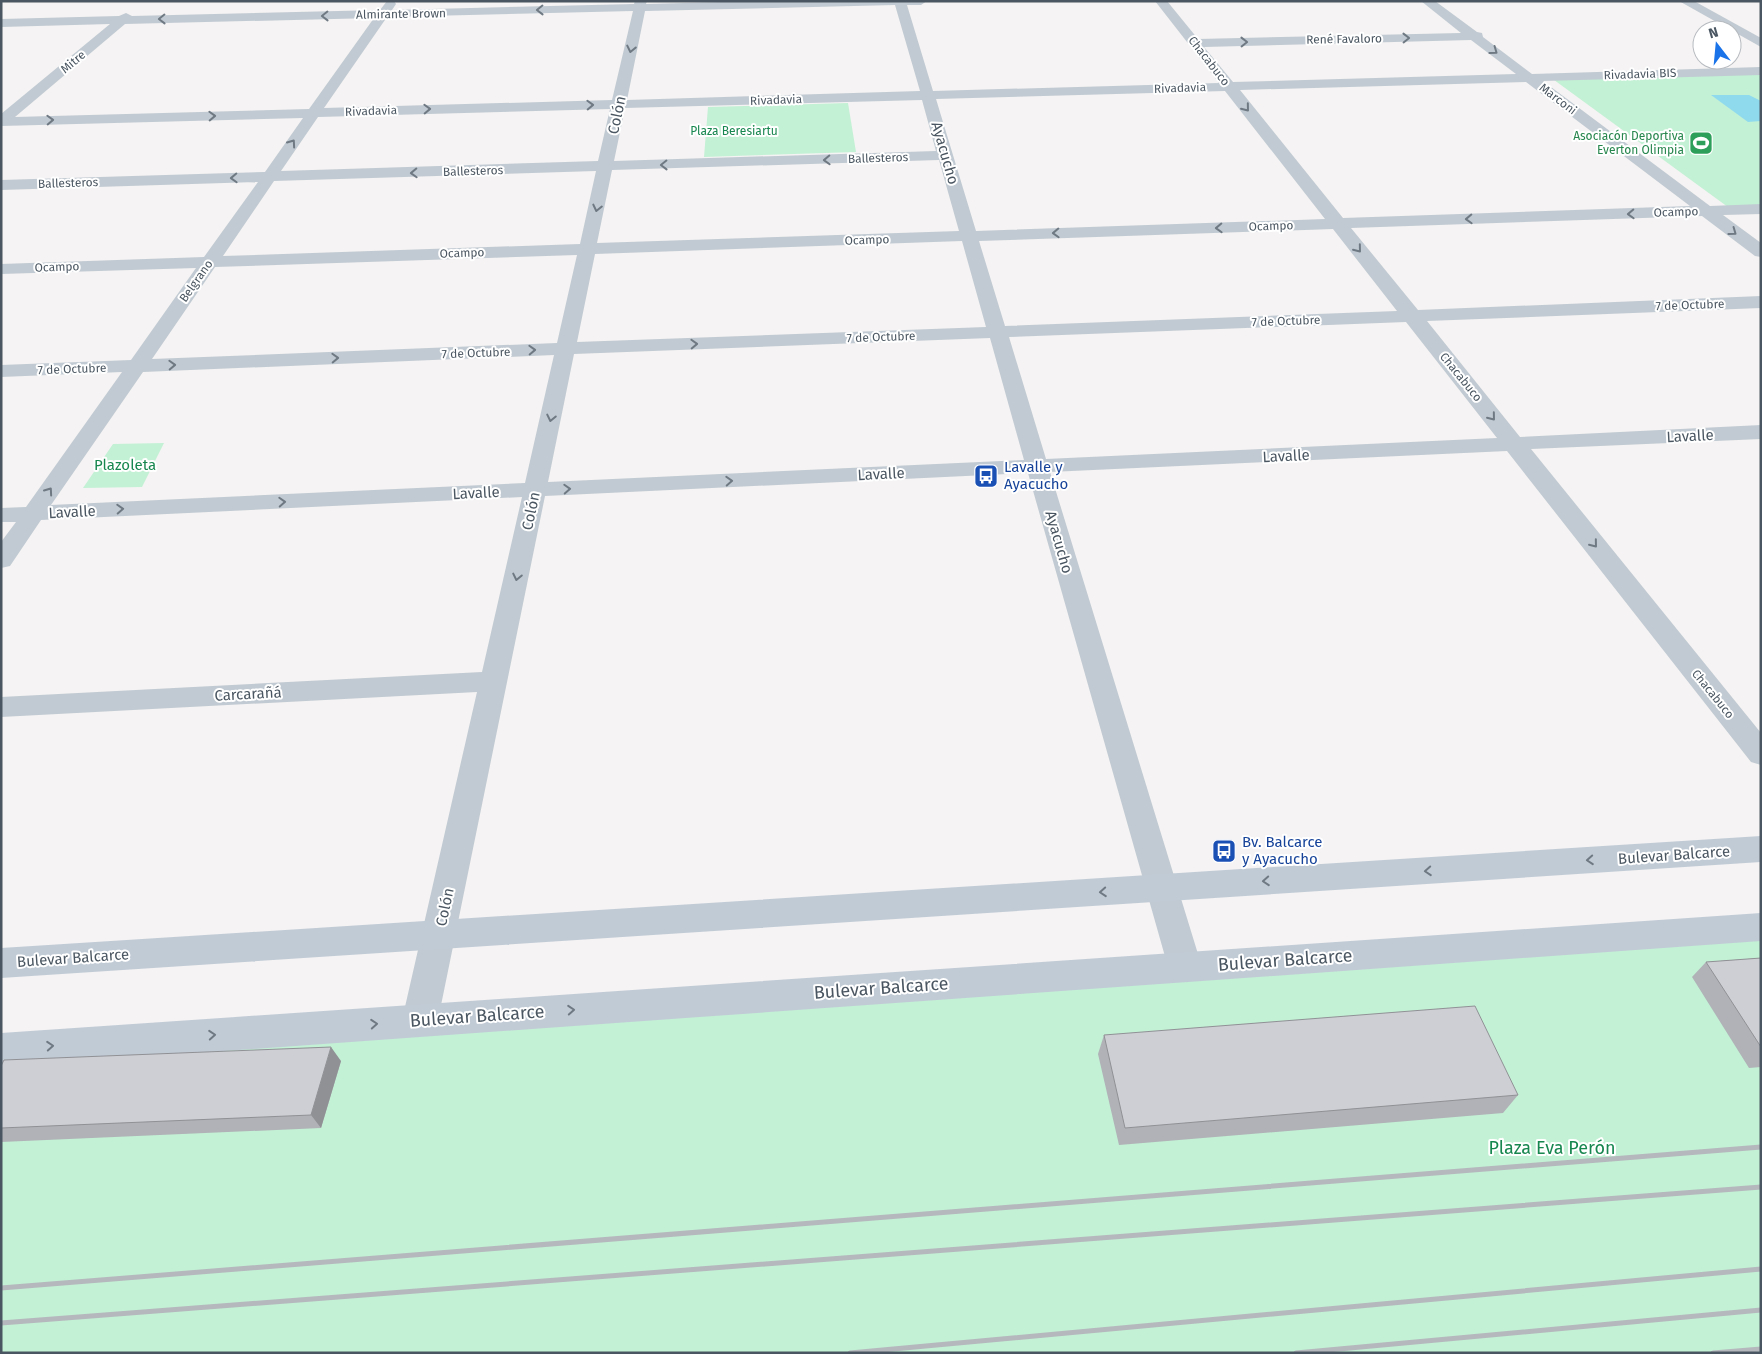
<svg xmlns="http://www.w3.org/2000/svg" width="1762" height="1354" viewBox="0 0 1762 1354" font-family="'Fira Sans',sans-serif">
  <rect width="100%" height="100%" fill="#f5f3f3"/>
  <!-- green -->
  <path fill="#c3f1d5" d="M 1761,71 L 1761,209 L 1732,210 L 1550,77 Z
    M 848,103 L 856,152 L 704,157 L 708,107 Z
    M 164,443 L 142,487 L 83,488 L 113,444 Z
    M 1761,927 L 1761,1353 L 1,1353 L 1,1050 Z"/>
  <!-- water -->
  <path fill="#90daee" d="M 1711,95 L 1749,95 L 1761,101 L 1761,121 L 1748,122 Z"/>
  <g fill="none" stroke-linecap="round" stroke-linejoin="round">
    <!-- minor -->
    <path fill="#c1cad2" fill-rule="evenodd" d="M 387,1 L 394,1 L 396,4 L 392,10 L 634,4 L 635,1 L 647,1 L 646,4 L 761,1 L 927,1 L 921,5 L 907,5 L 933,91 L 1219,83 L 1155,1 L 1167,1 L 1198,39 L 1461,33 L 1421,1 L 1435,1 L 1477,32 L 1482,33 L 1483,37 L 1532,74 L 1761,67 L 1761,75 L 1543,81 L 1710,206 L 1761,204 L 1761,214 L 1723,215 L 1761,243 L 1761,257 L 1755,256 L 1702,216 L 1351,228 L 1418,310 L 1761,296 L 1761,308 L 1427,321 L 1520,437 L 1761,425 L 1761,439 L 1531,449 L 1761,733 L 1761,765 L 1751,762 L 1507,451 L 1050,472 L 1202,967 L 1197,978 L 1185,982 L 1173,978 L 1168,967 L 1028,473 L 545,496 L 438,1020 L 433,1031 L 420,1036 L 407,1031 L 402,1020 L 477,692 L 1,717 L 1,697 L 482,672 L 522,497 L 41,520 L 10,566 L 1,568 L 1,542 L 16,522 L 1,522 L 1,508 L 26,507 L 122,372 L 1,377 L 1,365 L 131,360 L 196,268 L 1,274 L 1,264 L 204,257 L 258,182 L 1,190 L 1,180 L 265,172 L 303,118 L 1,126 L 1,114 L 110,24 L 1,27 L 1,19 L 119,16 L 126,13 L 132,16 L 380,10 ZM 895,5 L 920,91 L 627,100 L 645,11 ZM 633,11 L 612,100 L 324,108 L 387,17 ZM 374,18 L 309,109 L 15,117 L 125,24 ZM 1471,40 L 1516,74 L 1233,82 L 1204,47 ZM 1526,82 L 1690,206 L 1343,218 L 1240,90 ZM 1225,91 L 1325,219 L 976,231 L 936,99 ZM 922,100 L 936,151 L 614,161 L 625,108 ZM 610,109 L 598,161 L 281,171 L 318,117 ZM 939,160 L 959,231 L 597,243 L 612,170 ZM 596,171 L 580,244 L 223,256 L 274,181 ZM 1333,229 L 1397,311 L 1005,326 L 979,241 ZM 962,241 L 986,327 L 577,342 L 595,254 ZM 577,255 L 557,343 L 152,359 L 215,267 ZM 1406,322 L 1497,438 L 1046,459 L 1009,337 ZM 990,338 L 1024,460 L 548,482 L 574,354 ZM 554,355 L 525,483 L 51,505 L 143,372 Z
      M 1679,1 L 1694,1 L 1761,38 L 1761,47 Z"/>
    <!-- secondary -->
    <path fill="#c1cbd6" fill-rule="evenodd" d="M 1761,836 L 1761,862 L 1,978 L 1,948 Z
      M 1761,913 L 1761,941 L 1,1067 L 1,1033 Z"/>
    <!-- rail -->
    <path stroke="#b5b8bd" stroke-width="5" d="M 1,1288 L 1761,1147
      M 1,1323 L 1761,1187
      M 850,1353 L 1761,1269
      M 1296,1353 L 1761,1310
      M 1713,1353 L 1761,1349"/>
  </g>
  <!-- wall -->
  <path fill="#b0b2b7" d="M 1761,958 L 1761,1067 L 1749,1068 L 1692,977 L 1706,962 Z
    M 1104,1035 L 1518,1095 L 1503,1113 L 1119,1145 L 1098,1054 Z
    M 341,1061 L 321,1128 L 1,1142 L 1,1066 Z"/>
  <!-- shaded-wall -->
  <path fill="#909195" d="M 331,1047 L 341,1061 L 321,1128 L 311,1115 Z"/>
  <!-- building -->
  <path fill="#cdcfd5" stroke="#909195" d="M 1761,958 L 1761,1047 L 1706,962 Z
    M 1475,1006 L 1518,1095 L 1125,1128 L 1104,1035 Z
    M 331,1047 L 311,1115 L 1,1128 L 1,1066 L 4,1060 Z"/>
  <!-- one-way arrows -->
  <defs><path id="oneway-chevron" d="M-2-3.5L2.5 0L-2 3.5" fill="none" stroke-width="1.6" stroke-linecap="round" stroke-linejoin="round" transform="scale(1.25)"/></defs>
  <g stroke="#6e7983">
    <use href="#oneway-chevron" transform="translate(540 10) rotate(179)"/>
    <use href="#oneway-chevron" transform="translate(325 16) rotate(179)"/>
    <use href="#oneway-chevron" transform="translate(162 19) rotate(179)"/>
    <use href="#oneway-chevron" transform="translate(1406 38) rotate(-1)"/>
    <use href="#oneway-chevron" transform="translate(1244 42) rotate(-1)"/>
    <use href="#oneway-chevron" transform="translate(631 49) rotate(102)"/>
    <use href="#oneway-chevron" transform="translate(1494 51) rotate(36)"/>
    <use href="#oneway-chevron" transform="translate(590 105) rotate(-2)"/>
    <use href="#oneway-chevron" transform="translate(1246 108) rotate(51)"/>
    <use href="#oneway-chevron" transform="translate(427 109) rotate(-2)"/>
    <use href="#oneway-chevron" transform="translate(212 116) rotate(-2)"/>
    <use href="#oneway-chevron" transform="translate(50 120) rotate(-2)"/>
    <use href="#oneway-chevron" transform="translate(292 143) rotate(-55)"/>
    <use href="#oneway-chevron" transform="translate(827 160) rotate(178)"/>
    <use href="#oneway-chevron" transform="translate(664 165) rotate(179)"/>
    <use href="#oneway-chevron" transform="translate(414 173) rotate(178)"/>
    <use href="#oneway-chevron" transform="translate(234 178) rotate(178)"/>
    <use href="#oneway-chevron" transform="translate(597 208) rotate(103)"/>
    <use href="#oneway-chevron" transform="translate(1631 214) rotate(178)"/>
    <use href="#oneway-chevron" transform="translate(1469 219) rotate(178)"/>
    <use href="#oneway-chevron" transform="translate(1219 228) rotate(178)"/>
    <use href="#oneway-chevron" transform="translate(1733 232) rotate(36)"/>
    <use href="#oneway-chevron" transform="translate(1056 233) rotate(178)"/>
    <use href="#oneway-chevron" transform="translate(1358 249) rotate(51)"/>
    <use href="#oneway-chevron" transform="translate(694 344) rotate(-2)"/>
    <use href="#oneway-chevron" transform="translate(532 350) rotate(-2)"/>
    <use href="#oneway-chevron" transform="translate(335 358) rotate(-2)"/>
    <use href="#oneway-chevron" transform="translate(172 365) rotate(-2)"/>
    <use href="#oneway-chevron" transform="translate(1492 417) rotate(51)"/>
    <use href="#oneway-chevron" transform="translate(551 418) rotate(102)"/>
    <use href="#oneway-chevron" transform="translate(729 481) rotate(-3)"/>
    <use href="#oneway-chevron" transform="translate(567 489) rotate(-3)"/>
    <use href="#oneway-chevron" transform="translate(49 491) rotate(-55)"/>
    <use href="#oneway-chevron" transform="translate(282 502) rotate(-3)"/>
    <use href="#oneway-chevron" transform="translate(120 509) rotate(-3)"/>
    <use href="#oneway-chevron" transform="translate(1594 544) rotate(51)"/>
    <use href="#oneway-chevron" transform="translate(517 577) rotate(102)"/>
  </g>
  <g stroke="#6e7984">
    <use href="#oneway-chevron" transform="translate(1590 860) rotate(176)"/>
    <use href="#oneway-chevron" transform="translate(1428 871) rotate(176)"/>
    <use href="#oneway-chevron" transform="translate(1266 881) rotate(176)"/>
    <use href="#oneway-chevron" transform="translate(1103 892) rotate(176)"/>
    <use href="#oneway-chevron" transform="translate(571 1010) rotate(-4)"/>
    <use href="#oneway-chevron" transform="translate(374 1024) rotate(-4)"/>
    <use href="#oneway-chevron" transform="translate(212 1035) rotate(-4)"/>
    <use href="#oneway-chevron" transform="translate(50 1046) rotate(-4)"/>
  </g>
  <!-- icons -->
  <defs>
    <g id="stadium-square" transform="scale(1.25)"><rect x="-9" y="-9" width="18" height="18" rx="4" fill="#2e9e5b" stroke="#fff"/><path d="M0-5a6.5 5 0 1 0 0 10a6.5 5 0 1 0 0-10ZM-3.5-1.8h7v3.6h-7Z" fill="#fff"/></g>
    <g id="bus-square" transform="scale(1.25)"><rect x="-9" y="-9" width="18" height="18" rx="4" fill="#1a4fb4" stroke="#fff"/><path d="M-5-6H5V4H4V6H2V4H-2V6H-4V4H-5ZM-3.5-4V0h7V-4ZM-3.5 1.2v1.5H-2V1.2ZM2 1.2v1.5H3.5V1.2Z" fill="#fff"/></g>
  </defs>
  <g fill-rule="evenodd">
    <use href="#stadium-square" x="1701" y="143"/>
    <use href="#bus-square" x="986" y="476"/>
    <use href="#bus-square" x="1224" y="851"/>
  </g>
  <g text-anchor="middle" stroke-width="4" stroke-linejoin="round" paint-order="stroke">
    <!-- far-street labels -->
    <g font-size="12" fill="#4a5661" stroke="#fff">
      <text transform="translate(401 14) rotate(-1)" y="4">Almirante Brown</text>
      <text transform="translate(1344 39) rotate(-1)" y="4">René Favaloro</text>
      <text transform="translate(1209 61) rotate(52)" y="4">Chacabuco</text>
      <text transform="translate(73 62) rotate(-40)" y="4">Mitre</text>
      <text transform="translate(1640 74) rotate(-2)" y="4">Rivadavia BIS</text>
      <text transform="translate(1180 88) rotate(-2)" y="4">Rivadavia</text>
      <text transform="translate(1558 99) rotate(37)" y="4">Marconi</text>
      <text transform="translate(776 100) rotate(-2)" y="4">Rivadavia</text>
      <text transform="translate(371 111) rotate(-2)" y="4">Rivadavia</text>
      <text transform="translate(878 158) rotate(-2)" y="4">Ballesteros</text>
      <text transform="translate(473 171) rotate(-2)" y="4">Ballesteros</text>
      <text transform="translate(68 183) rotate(-2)" y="4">Ballesteros</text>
      <text transform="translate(1676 212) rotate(-2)" y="4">Ocampo</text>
      <text transform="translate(1271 226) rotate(-2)" y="4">Ocampo</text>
      <text transform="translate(867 240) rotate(-2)" y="4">Ocampo</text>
      <text transform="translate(462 253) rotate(-2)" y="4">Ocampo</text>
      <text transform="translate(57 267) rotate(-2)" y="4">Ocampo</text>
      <text transform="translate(196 281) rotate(-55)" y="4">Belgrano</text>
      <text transform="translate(1690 305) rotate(-2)" y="4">7 de Octubre</text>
      <text transform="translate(1286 321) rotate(-2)" y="4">7 de Octubre</text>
      <text transform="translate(881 337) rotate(-2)" y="4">7 de Octubre</text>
      <text transform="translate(476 353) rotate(-2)" y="4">7 de Octubre</text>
      <text transform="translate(72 369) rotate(-2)" y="4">7 de Octubre</text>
      <text transform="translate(1461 377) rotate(51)" y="4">Chacabuco</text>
      <text transform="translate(1713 694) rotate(51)" y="4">Chacabuco</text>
    </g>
    <!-- far-park labels -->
    <g font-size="12" fill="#17864f" stroke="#fff">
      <text x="734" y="135">Plaza Beresiartu</text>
    </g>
    <!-- far-leisure labels -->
    <g font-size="12" fill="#27864d" stroke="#fff" text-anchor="end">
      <text x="1684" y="140">Asociacón Deportiva<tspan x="1684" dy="14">Everton Olimpia</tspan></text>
    </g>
    <!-- street labels -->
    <g font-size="15" fill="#4a5661" stroke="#fff">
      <text transform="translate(617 115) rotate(-78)" y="5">Colón</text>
      <text transform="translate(945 153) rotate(74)" y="5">Ayacucho</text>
      <text transform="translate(1690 436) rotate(-3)" y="5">Lavalle</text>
      <text transform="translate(1286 456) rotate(-3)" y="5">Lavalle</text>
      <text transform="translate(881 474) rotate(-3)" y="5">Lavalle</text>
      <text transform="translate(476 493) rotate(-3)" y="5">Lavalle</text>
      <text transform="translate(531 511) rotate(-78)" y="5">Colón</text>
      <text transform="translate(72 512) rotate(-3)" y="5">Lavalle</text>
      <text transform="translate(1059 542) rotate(74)" y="5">Ayacucho</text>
      <text transform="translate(248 694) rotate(-3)" y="5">Carcarañá</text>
      <text transform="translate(1674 855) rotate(-4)" y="5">Bulevar Balcarce</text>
      <text transform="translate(445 907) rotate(-78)" y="5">Colón</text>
      <text transform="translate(73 958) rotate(-4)" y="5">Bulevar Balcarce</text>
    </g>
    <!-- park labels -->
    <g font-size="15" fill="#17864f" stroke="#fff">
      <text x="125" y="470">Plazoleta</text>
    </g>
    <!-- transit labels -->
    <g font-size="15" fill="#164399" stroke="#fff" text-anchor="start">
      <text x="1004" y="472">Lavalle y<tspan x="1004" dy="17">Ayacucho</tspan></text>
      <text x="1242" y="847">Bv. Balcarce<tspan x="1242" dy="17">y Ayacucho</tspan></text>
    </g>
    <!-- near-street labels -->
    <g font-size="18" fill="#4a5661" stroke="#fff">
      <text transform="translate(1285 960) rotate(-4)" y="6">Bulevar Balcarce</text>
      <text transform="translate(881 988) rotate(-4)" y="6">Bulevar Balcarce</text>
      <text transform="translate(477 1016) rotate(-4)" y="6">Bulevar Balcarce</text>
    </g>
    <!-- near-park labels -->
    <g font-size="18" fill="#17864f" stroke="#fff">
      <text x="1552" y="1154">Plaza Eva Perón</text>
    </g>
  </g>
  <!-- border -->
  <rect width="1762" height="1354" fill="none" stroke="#4a5661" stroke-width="5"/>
  <!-- north arrow -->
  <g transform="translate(1717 45) rotate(344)"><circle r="24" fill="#ffffff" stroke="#b7bbc0"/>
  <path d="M0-4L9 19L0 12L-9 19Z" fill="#1a73e8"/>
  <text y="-8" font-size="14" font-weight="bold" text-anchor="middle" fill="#4a5661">N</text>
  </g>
</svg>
